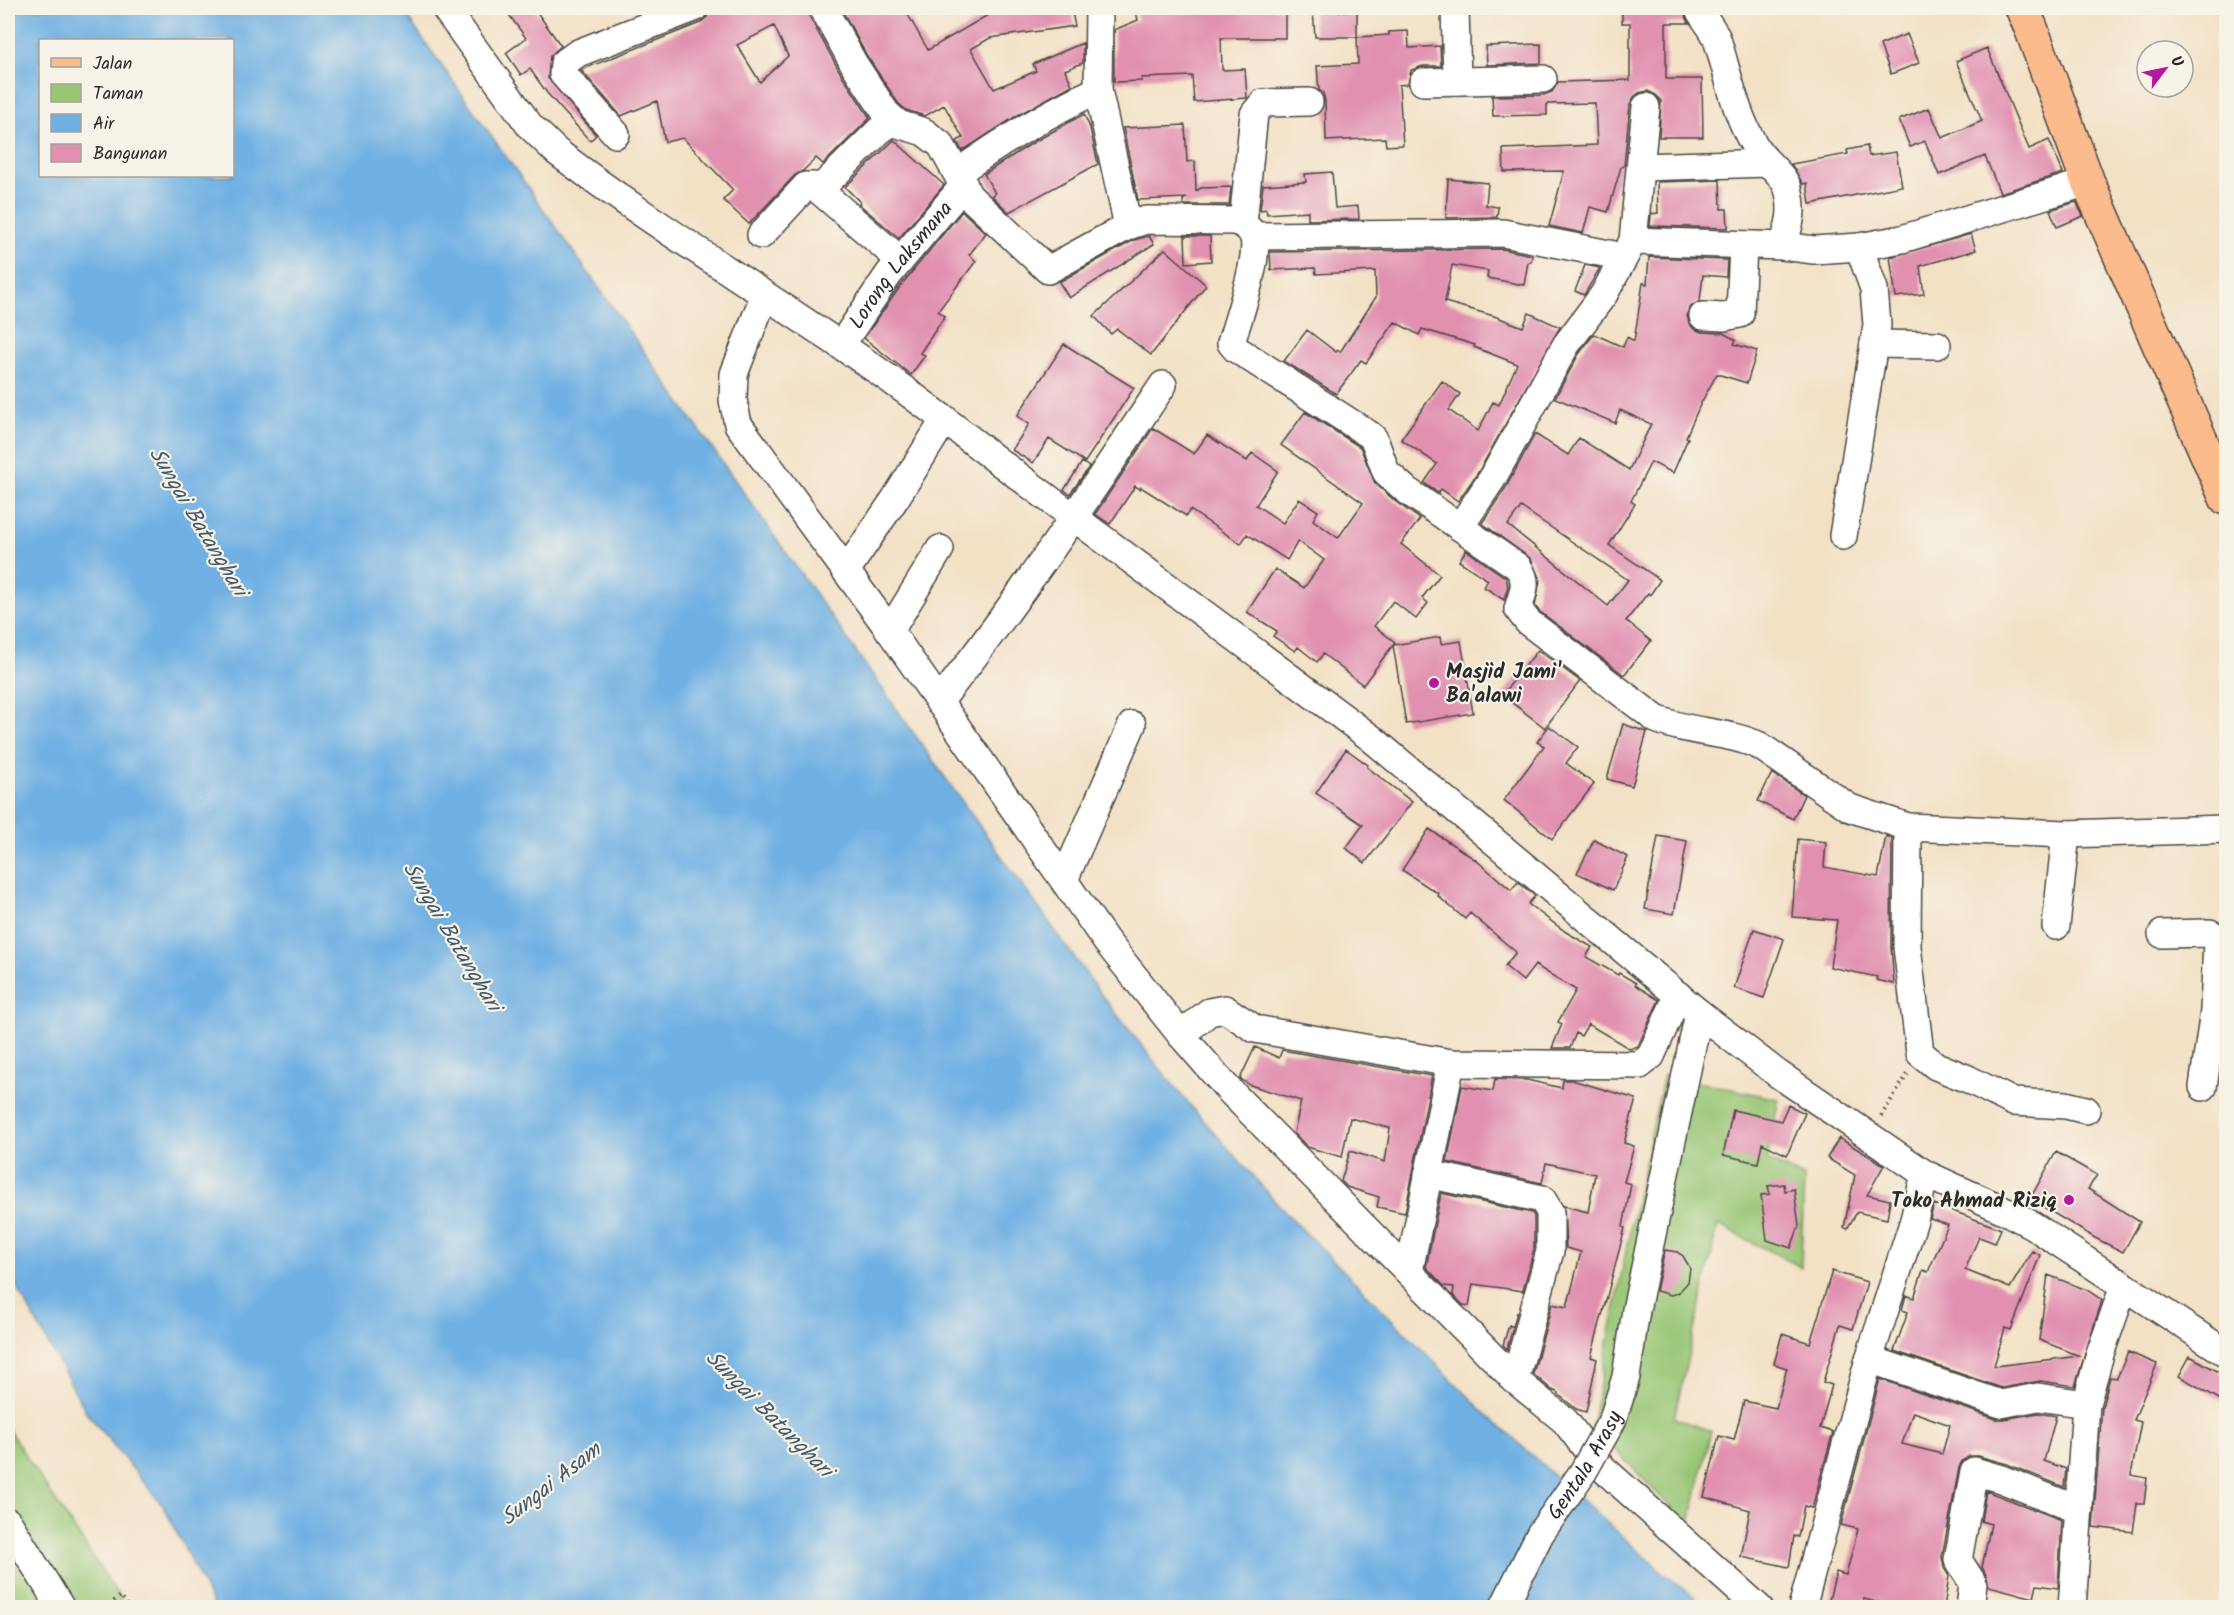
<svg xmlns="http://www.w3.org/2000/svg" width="2234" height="1615" viewBox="0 0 2234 1615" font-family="Kalam,sans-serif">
  <rect width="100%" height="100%" fill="#f7f3e8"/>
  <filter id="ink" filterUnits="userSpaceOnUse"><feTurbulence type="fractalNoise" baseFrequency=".0167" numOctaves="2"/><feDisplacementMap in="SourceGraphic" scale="12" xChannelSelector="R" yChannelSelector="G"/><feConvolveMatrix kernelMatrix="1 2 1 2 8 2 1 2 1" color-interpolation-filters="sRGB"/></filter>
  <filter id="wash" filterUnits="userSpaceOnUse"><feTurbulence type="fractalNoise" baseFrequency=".008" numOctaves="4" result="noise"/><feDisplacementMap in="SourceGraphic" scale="24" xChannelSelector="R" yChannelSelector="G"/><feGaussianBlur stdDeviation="1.35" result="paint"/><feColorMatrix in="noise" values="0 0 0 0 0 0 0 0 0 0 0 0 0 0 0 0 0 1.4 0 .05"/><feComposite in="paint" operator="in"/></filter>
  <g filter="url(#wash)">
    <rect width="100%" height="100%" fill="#f3e1c6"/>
    <!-- green -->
    <path fill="#98c674" stroke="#627850" stroke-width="1.5" d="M 1664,1075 L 1779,1099 L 1767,1160 L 1804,1177 L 1801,1267 L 1718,1225 L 1674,1418 L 1711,1431 L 1689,1526 L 1592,1426 L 1630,1230 Z
      M 8,1429 L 126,1607 L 8,1607 Z"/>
    <!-- water -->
    <path fill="#6fb0e3" stroke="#4d6e87" stroke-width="1.5" fill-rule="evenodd" d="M 8,8 L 401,8 L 956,793 L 1102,996 L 1182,1096 L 1283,1210 L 1488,1416 L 1663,1573 L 1708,1607 L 214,1607 L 164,1507 L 87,1413 L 8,1271 ZM 40,40 L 232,40 L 232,176 L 40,176 Z"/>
    <g id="blocks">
      <!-- building -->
      <path fill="#e190b0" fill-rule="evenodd" d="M 504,8 L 534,8 L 561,46 L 550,56 L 548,78 L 596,135 L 590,141 L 547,93 L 530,69 L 521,75 L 506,53 L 526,38 Z
        M 709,8 L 807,8 L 809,16 L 840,72 L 870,118 L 823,164 L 816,158 L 803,171 L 795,175 L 749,224 L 723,200 L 733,190 L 683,138 L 665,142 L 657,101 L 621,116 L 581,70 L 700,23 L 707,17 ZM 774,26 L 788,56 L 760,82 L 737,45 Z
        M 841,8 L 904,8 L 928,50 L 993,12 L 1028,8 L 1071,8 L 1075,26 L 990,38 L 971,49 L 994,89 L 1036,71 L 1033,64 L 1083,43 L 1083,63 L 1065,70 L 1072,85 L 1018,115 L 962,151 L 957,141 L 963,138 L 944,105 L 925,116 L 906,110 L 898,103 L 867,56 Z
        M 1135,8 L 1285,8 L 1285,38 L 1221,38 L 1222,70 L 1245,69 L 1247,98 L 1194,102 L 1192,76 L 1141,78 L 1142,81 L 1114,82 L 1114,30 L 1138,20 Z
        M 1622,8 L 1682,8 L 1689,23 L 1666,23 L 1666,79 L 1702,79 L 1703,137 L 1659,137 L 1661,101 L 1656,95 L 1648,91 L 1639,93 L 1634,97 L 1630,105 L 1624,166 L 1621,167 L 1608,212 L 1590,207 L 1583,233 L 1549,226 L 1564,171 L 1504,172 L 1503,149 L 1597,145 L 1595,103 L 1547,104 L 1547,115 L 1493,116 L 1492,96 L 1544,95 L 1552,92 L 1558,82 L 1630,80 L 1630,23 L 1622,23 Z
        M 1313,11 L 1357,11 L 1357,37 L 1315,37 Z
        M 1408,31 L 1409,48 L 1440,46 L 1441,66 L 1423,66 L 1411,70 L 1408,84 L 1399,85 L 1403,145 L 1386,146 L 1385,138 L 1326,141 L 1325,101 L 1323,93 L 1319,90 L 1317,66 L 1358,64 L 1357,37 L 1389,35 L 1389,32 Z
        M 1907,34 L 1919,63 L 1891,74 L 1880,45 Z
        M 1541,44 L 1541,63 L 1487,65 L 1486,46 Z
        M 1987,48 L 2029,149 L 2049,140 L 2063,173 L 2000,193 L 1985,156 L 1939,175 L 1925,141 L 1910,147 L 1899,120 L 1929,108 L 1942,138 L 1982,121 L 1956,61 Z
        M 1084,114 L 1090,128 L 1098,164 L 1009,212 L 993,197 L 992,195 L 995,193 L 984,174 L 1034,142 Z
        M 1185,125 L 1187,162 L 1195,161 L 1196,191 L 1201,188 L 1231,187 L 1229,205 L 1183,205 L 1183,200 L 1186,198 L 1138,200 L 1123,128 Z
        M 894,140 L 944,185 L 899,238 L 859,204 L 860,202 L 845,187 Z
        M 1867,146 L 1869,156 L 1896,152 L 1902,186 L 1810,204 L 1807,183 L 1803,184 L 1791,164 L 1848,154 L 1847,150 Z
        M 1332,172 L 1335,208 L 1358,206 L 1359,219 L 1308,220 L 1308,211 L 1267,214 L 1266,209 L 1260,210 L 1263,185 L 1306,182 L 1305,174 Z
        M 1448,179 L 1488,183 L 1486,205 L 1498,207 L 1497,217 L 1446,218 Z
        M 1720,180 L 1721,209 L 1727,209 L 1728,228 L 1650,226 L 1651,214 L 1658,213 L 1657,182 Z
        M 2076,202 L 2083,216 L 2057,227 L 2050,210 Z
        M 962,211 L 986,233 L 969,255 L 976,261 L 938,311 L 945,316 L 920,353 L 925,355 L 911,375 L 864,338 L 902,284 Z
        M 1971,234 L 1976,250 L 1920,266 L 1924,294 L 1896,297 L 1890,257 Z
        M 1149,236 L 1154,244 L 1069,298 L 1059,282 L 1134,240 Z
        M 1185,236 L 1210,236 L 1211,261 L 1186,263 Z
        M 1165,249 L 1206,285 L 1151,355 L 1117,329 L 1111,334 L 1094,316 Z
        M 1502,249 L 1532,255 L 1531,262 L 1528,262 L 1524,285 L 1487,278 L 1488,271 L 1452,265 L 1445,302 L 1494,316 L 1523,327 L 1529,313 L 1560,327 L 1479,471 L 1458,501 L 1441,489 L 1438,493 L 1424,483 L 1437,464 L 1401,439 L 1442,381 L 1460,394 L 1449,410 L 1478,431 L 1493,402 L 1499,405 L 1517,364 L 1474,347 L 1475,345 L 1422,329 L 1419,335 L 1395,322 L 1366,363 L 1361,360 L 1336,394 L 1284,361 L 1307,330 L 1336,352 L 1338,350 L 1340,352 L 1376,297 L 1375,271 L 1316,274 L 1315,268 L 1271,270 L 1270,252 Z
        M 1649,257 L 1727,260 L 1726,277 L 1703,275 L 1700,301 L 1689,308 L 1687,315 L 1689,323 L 1694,329 L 1702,332 L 1723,333 L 1736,340 L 1734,344 L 1757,351 L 1747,383 L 1717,374 L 1700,405 L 1686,437 L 1688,438 L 1673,473 L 1651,462 L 1631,501 L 1635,504 L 1609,545 L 1660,580 L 1650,595 L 1648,593 L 1626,621 L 1651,641 L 1624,675 L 1539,611 L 1535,606 L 1540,580 L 1531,559 L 1482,523 L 1506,487 L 1535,434 L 1568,455 L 1579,438 L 1629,470 L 1651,424 L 1620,410 L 1615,423 L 1555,398 L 1579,354 L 1594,334 L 1623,347 L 1627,337 L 1634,341 L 1643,283 L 1647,284 ZM 1521,507 L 1628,580 L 1608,606 L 1508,525 Z
        M 1585,265 L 1600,268 L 1584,295 L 1575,291 Z
        M 1064,344 L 1134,388 L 1085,462 L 1049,439 L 1033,463 L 1012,450 L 1029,424 L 1017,416 Z
        M 1305,412 L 1360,447 L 1375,483 L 1396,502 L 1420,519 L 1401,544 L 1440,575 L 1422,598 L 1428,603 L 1416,619 L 1393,601 L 1374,626 L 1395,642 L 1394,645 L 1440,637 L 1441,644 L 1461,641 L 1473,713 L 1406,724 L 1393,645 L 1363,685 L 1323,654 L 1317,662 L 1298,647 L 1295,651 L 1273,636 L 1277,631 L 1247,612 L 1275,569 L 1304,588 L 1324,560 L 1298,541 L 1287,560 L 1247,534 L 1241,544 L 1190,510 L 1186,516 L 1141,487 L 1140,489 L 1135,486 L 1110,524 L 1095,514 L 1153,428 L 1194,454 L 1207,435 L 1247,461 L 1252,453 L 1278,471 L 1256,505 L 1283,523 L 1299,499 L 1318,511 L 1313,520 L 1338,538 L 1363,503 L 1281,445 Z
        M 1082,462 L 1089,467 L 1070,494 L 1064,490 Z
        M 1466,550 L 1506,578 L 1508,586 L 1504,600 L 1484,587 L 1488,580 L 1459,561 Z
        M 1538,650 L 1580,681 L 1545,728 L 1502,695 Z
        M 1623,724 L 1647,732 L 1632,786 L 1607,779 Z
        M 1549,726 L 1578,747 L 1566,763 L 1594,784 L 1552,839 L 1504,800 L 1544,746 L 1537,742 Z
        M 1346,749 L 1368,765 L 1367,767 L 1412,802 L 1365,863 L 1346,848 L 1363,825 L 1316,793 Z
        M 1772,773 L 1804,795 L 1793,819 L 1758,801 Z
        M 1429,829 L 1476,860 L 1511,890 L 1518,882 L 1535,896 L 1528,904 L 1566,932 L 1592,947 L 1586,957 L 1618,975 L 1619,973 L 1636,983 L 1635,985 L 1659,1000 L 1638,1046 L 1630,1049 L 1588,1024 L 1581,1036 L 1576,1033 L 1570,1048 L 1552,1048 L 1562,1024 L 1558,1022 L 1576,990 L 1535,965 L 1523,981 L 1505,966 L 1516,952 L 1470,913 L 1465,919 L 1438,896 L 1439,894 L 1402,870 Z
        M 1658,836 L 1687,841 L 1674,914 L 1645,909 Z
        M 1886,836 L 1892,838 L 1891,947 L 1894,984 L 1876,980 L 1877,977 L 1830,967 L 1837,920 L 1792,917 L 1798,839 L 1826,842 L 1824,867 L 1878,877 Z
        M 1594,840 L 1628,857 L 1613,890 L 1577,873 Z
        M 1754,929 L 1784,939 L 1764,998 L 1734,988 Z
        M 1255,1047 L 1279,1058 L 1282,1050 L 1432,1076 L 1405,1213 L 1377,1207 L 1379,1197 L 1347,1187 L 1341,1181 L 1350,1151 L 1385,1162 L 1390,1128 L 1350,1118 L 1342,1157 L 1307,1147 L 1294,1133 L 1301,1101 L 1250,1085 L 1240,1079 Z
        M 1495,1079 L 1527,1080 L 1562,1088 L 1563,1080 L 1572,1080 L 1636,1099 L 1624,1143 L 1634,1146 L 1624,1182 L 1631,1184 L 1623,1227 L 1625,1228 L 1591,1357 L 1597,1359 L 1586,1412 L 1576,1409 L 1559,1395 L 1559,1393 L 1552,1390 L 1533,1374 L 1552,1304 L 1567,1307 L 1581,1252 L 1566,1248 L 1564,1206 L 1588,1212 L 1595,1174 L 1546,1163 L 1542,1183 L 1447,1162 L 1462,1086 L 1493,1091 Z
        M 1788,1105 L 1805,1113 L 1787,1155 L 1762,1143 L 1758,1163 L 1723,1155 L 1733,1110 L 1781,1121 Z
        M 1839,1138 L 1884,1165 L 1867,1195 L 1890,1200 L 1887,1219 L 1857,1212 L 1847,1229 L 1844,1227 L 1855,1175 L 1827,1158 Z
        M 2056,1152 L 2097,1175 L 2088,1189 L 2140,1222 L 2123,1252 L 2095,1238 L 2030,1199 Z
        M 1784,1184 L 1785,1191 L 1794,1189 L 1799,1226 L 1791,1248 L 1767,1240 L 1761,1195 L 1770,1194 L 1768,1186 Z
        M 1441,1193 L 1532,1213 L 1534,1216 L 1534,1249 L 1523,1291 L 1473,1284 L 1469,1306 L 1463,1305 L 1453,1295 L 1454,1287 L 1444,1286 L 1426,1267 Z
        M 1934,1204 L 2001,1229 L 1995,1243 L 1979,1237 L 1965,1270 L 2010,1288 L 2032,1251 L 2040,1255 L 2011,1330 L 2005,1328 L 1994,1366 L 2080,1356 L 2039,1340 L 2048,1275 L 2087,1290 L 2102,1300 L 2075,1386 L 2040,1381 L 2002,1388 L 1894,1351 L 1908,1312 L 1902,1310 L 1906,1295 L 1914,1298 L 1923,1270 L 1928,1272 L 1948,1225 L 1930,1219 Z
        M 1665,1250 L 1677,1252 L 1683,1256 L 1690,1268 L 1688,1282 L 1678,1293 L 1671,1295 L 1656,1291 Z
        M 1832,1271 L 1867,1282 L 1853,1329 L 1840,1325 L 1823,1382 L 1832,1385 L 1820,1428 L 1833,1432 L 1812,1508 L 1804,1506 L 1798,1537 L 1794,1536 L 1789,1567 L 1741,1557 L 1750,1510 L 1704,1497 L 1719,1436 L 1734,1440 L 1744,1401 L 1776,1408 L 1787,1368 L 1774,1364 L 1782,1334 L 1810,1343 Z
        M 1517,1312 L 1507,1349 L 1503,1345 L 1509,1325 L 1513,1327 Z
        M 2128,1352 L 2157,1364 L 2134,1420 L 2141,1422 L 2131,1475 L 2147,1478 L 2144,1504 L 2137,1504 L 2133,1532 L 2093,1527 L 2102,1407 L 2110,1377 L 2117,1378 Z
        M 2190,1356 L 2226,1376 L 2226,1403 L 2179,1376 Z
        M 1880,1379 L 1996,1419 L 2004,1419 L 2038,1413 L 2056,1416 L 2044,1461 L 2066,1469 L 2064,1487 L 2007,1464 L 1978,1456 L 1969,1456 L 1962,1461 L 1959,1468 L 1942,1557 L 1944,1568 L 1949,1576 L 1944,1608 L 1898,1608 L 1864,1599 L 1862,1608 L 1827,1608 L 1836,1572 L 1846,1575 L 1858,1529 L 1841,1525 ZM 1913,1412 L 1950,1425 L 1942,1454 L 1902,1444 Z
        M 1986,1491 L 2062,1520 L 2058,1588 L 2037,1585 L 2034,1598 L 1989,1586 L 1986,1575 L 1982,1567 L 1991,1524 L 1981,1521 Z"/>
    </g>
  </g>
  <g filter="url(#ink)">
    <use href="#blocks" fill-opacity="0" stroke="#494642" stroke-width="1.5"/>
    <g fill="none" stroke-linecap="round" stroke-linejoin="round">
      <!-- minor casing -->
      <g stroke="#494642" stroke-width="30">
        <g id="minor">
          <path d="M 445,8 L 530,126 L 557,152 C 648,221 746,281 840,345 C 895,381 947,421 998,461 L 1371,738 L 1699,1013 L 1778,1074 L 1925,1174 L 2004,1210 L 2032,1225 L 2226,1353"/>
          <path d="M 823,8 L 854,64 L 886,113 L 898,124 L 924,132 L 941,145 L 969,196 L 1048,270 L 1128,226 L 1098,90 L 1099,8"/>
          <path d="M 1455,8 L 1457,81"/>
          <path d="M 1698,8 C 1703,18 1713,28 1717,39 C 1729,77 1735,114 1756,148 C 1766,164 1785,174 1789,192 C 1794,213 1789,226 1783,246"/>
          <path d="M 1423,82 L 1543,79"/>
          <path d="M 616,134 L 563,74 L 564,63 L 578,53 L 694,8"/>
          <path d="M 1641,167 L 1768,163"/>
          <path d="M 957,173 C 1002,142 1048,112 1098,90"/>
          <path d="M 819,190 L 878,132 L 894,120"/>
          <path d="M 1243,223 L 1254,114 L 1263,103 L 1309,102"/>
          <path d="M 1128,226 L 1146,220 L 1234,221 C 1242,223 1251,228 1254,238 C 1259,260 1238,319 1231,343 L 1236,349 L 1370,435 L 1374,439 L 1386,472 L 1406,490 L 1518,567 C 1529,582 1523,592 1518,609 L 1528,622 L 1656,719 C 1689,733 1727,731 1760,746 L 1850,808 L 1908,827 L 2066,834 L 2226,829"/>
          <path d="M 761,235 L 806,186 L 814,186 L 900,260"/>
          <path d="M 1254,236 L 1503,233 L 1624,257"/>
          <path d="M 1633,241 L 1783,246 L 1814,250 L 1859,247 L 1902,239 L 2088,182"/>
          <path d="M 764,296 L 734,374 L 733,400 L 738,424 L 890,631 L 1106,941 L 1181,1035 L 1228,1089 L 1515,1380 L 1565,1421 L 1598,1464 L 1759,1608"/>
          <path d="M 1703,316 L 1724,317 L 1740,314 L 1743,245"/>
          <path d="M 1874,344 L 1937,345"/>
          <path id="s1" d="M 841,345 L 889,274 L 964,185"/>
          <path d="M 1460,527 L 1492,479 L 1566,345 L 1604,294 L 1633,241 L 1646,107"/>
          <path d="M 1843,536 L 1877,325 L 1874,289 L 1859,247"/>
          <path d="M 846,571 L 895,499 L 945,419"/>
          <path d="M 890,631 L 940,549"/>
          <path d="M 939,702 C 1019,600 1091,492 1163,385"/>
          <path d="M 1908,827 L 1907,947 L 1920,1053 L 1936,1066 L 1968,1079 L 2013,1102 L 2066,1105 L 2086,1110"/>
          <path d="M 1064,880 L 1132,725"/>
          <path d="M 2056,926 L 2066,834"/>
          <path d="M 2162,934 L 2210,933 L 2215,936 L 2217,941 L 2214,1011 L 2203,1087"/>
          <path d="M 1181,1035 L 1209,1012 L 1225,1009 L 1255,1029 L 1451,1063 L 1640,1065 L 1651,1056 L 1678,995"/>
          <path d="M 1428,1174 L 1542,1199 L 1550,1212 L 1550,1251 L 1515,1380"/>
          <path d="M 1409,1271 L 1451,1063"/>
          <path d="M 1636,1310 L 1699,1013"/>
          <path d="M 1869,1359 L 2001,1404 L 2038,1397 L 2086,1404"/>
          <path d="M 8,1522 L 61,1608"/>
          <path d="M 1802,1608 L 1869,1359 L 1914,1220 L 1925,1174"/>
          <path d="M 1970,1608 L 1973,1583 L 1958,1560 L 1974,1471 L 2001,1479 L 2079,1510"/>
          <path d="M 2072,1608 L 2086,1404 L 2100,1354 L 2124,1286"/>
        </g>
      </g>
      <!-- major casing -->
      <g stroke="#494642" stroke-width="36">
        <path id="major" d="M 2022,8 L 2031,28 L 2088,182 L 2226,498"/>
      </g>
      <!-- path -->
      <path stroke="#494642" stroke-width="4" stroke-dasharray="1.5 4.5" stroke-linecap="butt" d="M 1881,1116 L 1909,1072
        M 104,1608 L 121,1596 L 129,1608"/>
      <!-- minor -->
      <use href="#minor" stroke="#fff" stroke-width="27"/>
      <!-- major -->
      <use href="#major" stroke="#fbbb8d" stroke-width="33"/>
      <!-- minor-bridge casing -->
      <g stroke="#494642" stroke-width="30" stroke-linecap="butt">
        <g id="minor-bridge">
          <path id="s2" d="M 1503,1608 L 1540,1534 L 1583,1472 L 1613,1419 L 1626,1377 L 1636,1310"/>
        </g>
      </g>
      <!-- minor-bridge -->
      <use href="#minor-bridge" stroke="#fff" stroke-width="27"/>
    </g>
  </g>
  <!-- markers -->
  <g fill="#b5179e" stroke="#f7f3e8" stroke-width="2">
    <circle cx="1434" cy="683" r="6"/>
    <circle cx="2069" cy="1200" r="6"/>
  </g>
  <g text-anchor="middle" stroke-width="4.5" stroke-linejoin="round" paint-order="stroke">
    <!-- street labels -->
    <g font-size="21" fill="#2b2b2b" stroke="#f7f3e8">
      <text dy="7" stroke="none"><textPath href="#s1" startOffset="100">Lorong Laksmana</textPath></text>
      <text dy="7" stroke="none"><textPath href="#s2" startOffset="165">Gentala Arasy</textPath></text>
    </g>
    <!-- poi labels -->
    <g font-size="21" font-weight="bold" fill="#2b2b2b" stroke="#f7f3e8" text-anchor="start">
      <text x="1446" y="678">Masjid Jami'<tspan x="1446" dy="24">Ba'alawi</tspan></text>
      <text x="2057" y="1207" text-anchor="end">Toko Ahmad Riziq</text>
    </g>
    <!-- water labels -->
    <g font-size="22" font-style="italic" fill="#435a6b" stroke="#f7f3e8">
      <text transform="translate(199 521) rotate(59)" y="8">Sungai Batanghari</text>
      <text transform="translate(453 936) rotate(59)" y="8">Sungai Batanghari</text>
      <text transform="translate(770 1413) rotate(45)" y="8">Sungai Batanghari</text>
      <text transform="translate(550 1483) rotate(-38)" y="8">Sungai Asam</text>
    </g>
  </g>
  <!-- margin -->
  <rect width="2234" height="1615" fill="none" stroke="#f7f3e8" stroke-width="30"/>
  <!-- legend -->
  <rect x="39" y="39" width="195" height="138" fill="#f7f3e8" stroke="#a5a39c" stroke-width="1.5"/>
  <rect x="51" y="58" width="30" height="9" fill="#fbbb8d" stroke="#a5a39c" stroke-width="1.5"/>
  <text x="93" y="69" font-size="18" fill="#2b2b2b">Jalan</text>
  <rect x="51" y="84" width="30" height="18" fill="#98c674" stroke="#a5a39c" stroke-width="1.5"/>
  <text x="93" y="99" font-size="18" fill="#2b2b2b">Taman</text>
  <rect x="51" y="114" width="30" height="18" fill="#6fb0e3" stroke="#a5a39c" stroke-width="1.5"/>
  <text x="93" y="129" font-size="18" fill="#2b2b2b">Air</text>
  <rect x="51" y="144" width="30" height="18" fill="#e190b0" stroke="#a5a39c" stroke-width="1.5"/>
  <text x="93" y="159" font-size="18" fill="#2b2b2b">Bangunan</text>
  <!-- north arrow -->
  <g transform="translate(2165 69) rotate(58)"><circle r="28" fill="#f7f3e8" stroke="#a5a39c" stroke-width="1.5"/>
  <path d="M0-4.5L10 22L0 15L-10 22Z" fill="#b5179e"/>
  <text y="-9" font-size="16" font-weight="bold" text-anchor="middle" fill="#2b2b2b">U</text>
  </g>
</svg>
